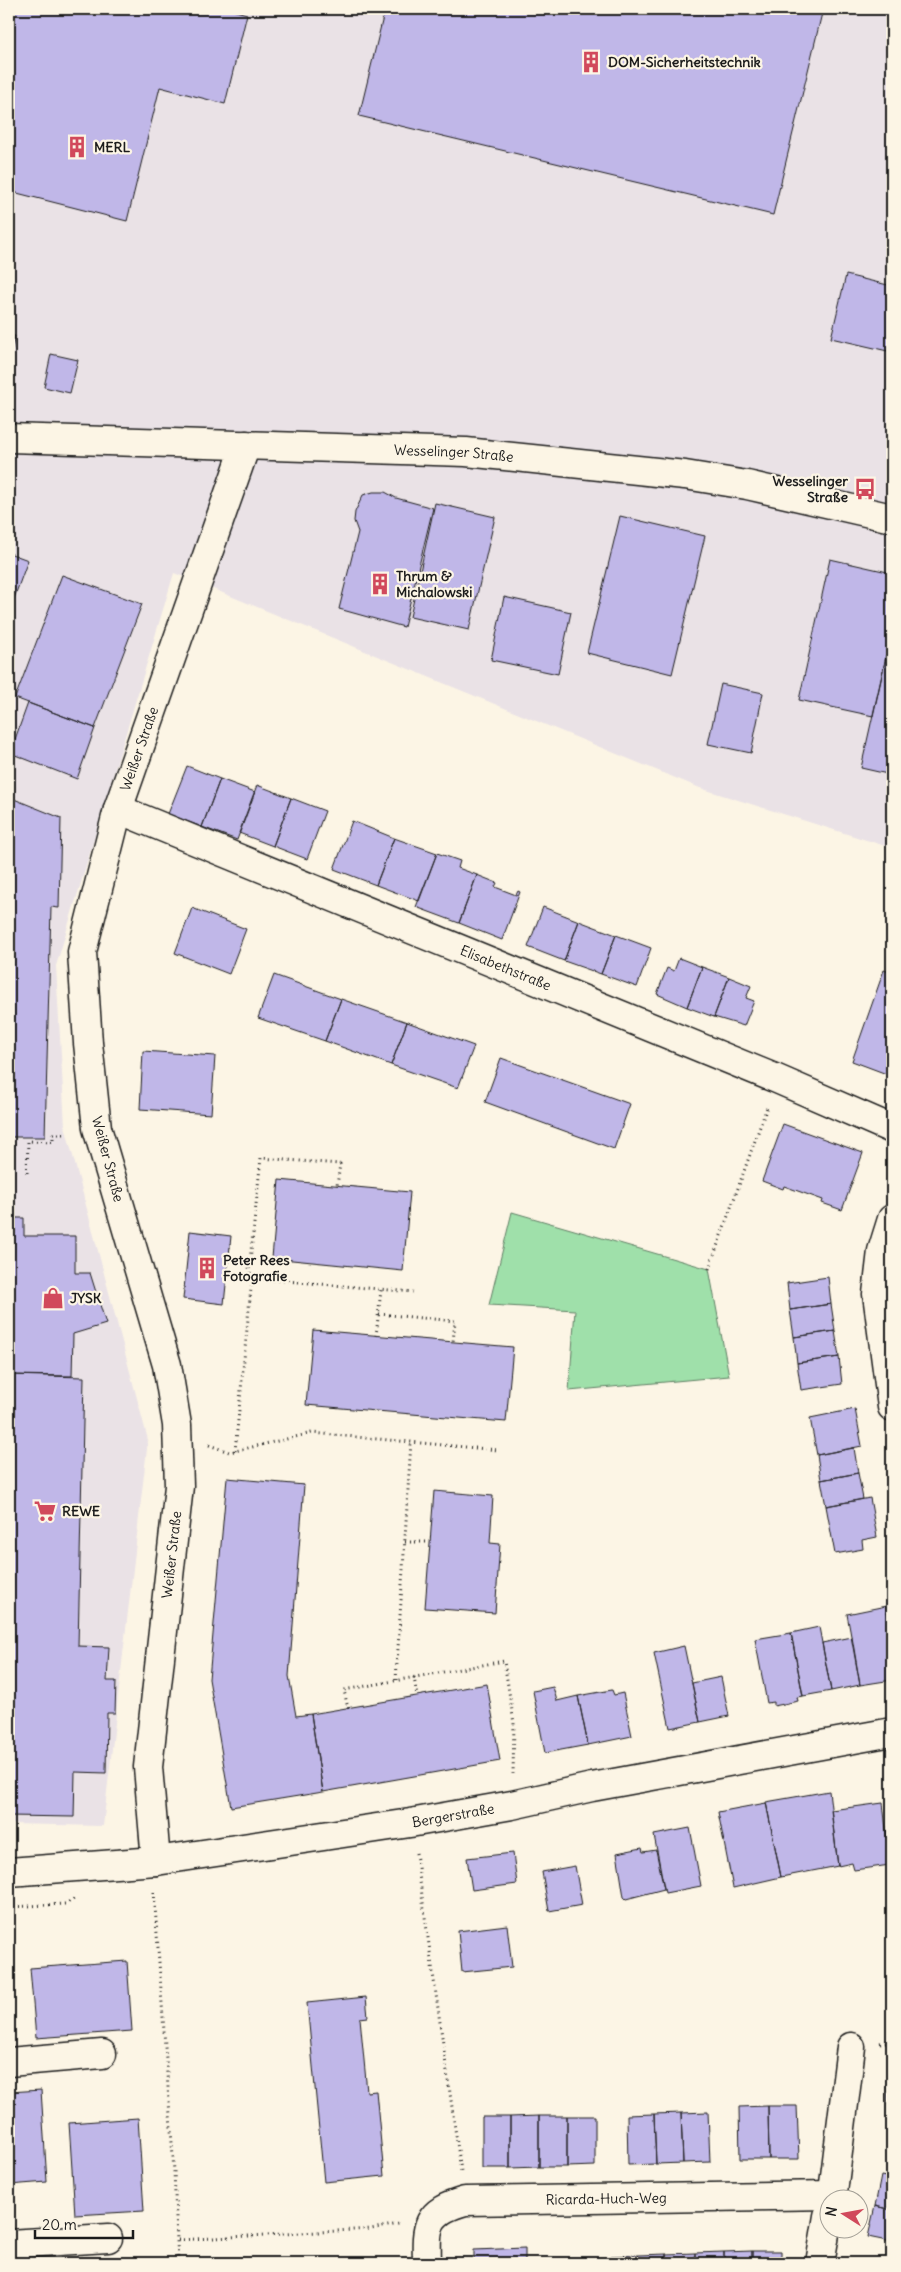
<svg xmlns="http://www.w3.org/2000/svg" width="901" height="2272" viewBox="0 0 901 2272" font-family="Delius,sans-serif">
  <rect width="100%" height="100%" fill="#fcf5e5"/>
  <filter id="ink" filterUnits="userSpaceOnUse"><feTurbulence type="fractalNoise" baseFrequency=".02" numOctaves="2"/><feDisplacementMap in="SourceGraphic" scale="10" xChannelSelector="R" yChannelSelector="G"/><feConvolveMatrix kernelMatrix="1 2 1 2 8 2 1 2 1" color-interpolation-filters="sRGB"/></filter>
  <g filter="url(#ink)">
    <!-- built -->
    <path fill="#eae2e6" d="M 9,9 L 892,9 L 892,848 L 700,788 L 174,573 L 56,966 L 65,1126 L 148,1440 L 103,1826 L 9,1824 Z"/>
    <!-- green -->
    <path fill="#9fe0aa" stroke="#5e7e63" d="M 512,1212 L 709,1269 L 729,1376 L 569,1391 L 575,1310 L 489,1305 Z"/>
    <!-- building -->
    <path fill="#c0b7e8" stroke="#1c1c1c" d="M 9,9 L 228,9 L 247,14 L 225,104 L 160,87 L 127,221 L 9,191 Z
      M 385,9 L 823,9 L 773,215 L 359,116 Z
      M 846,275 L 892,286 L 892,352 L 831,338 Z
      M 9,335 L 15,336 L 9,362 Z
      M 51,354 L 78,360 L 70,393 L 44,387 Z
      M 373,492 L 385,492 L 396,498 L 433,508 L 404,627 L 339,609 L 358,532 L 354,521 L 355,512 L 363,495 Z
      M 435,503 L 495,517 L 469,630 L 410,617 Z
      M 620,516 L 705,536 L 672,674 L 587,653 Z
      M 9,553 L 28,560 L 9,612 Z
      M 830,559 L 892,573 L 892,630 L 873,716 L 799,700 Z
      M 62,575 L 142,604 L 95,728 L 15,698 Z
      M 504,597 L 571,612 L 558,674 L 491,660 Z
      M 892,630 L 892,775 L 861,768 Z
      M 721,684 L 763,693 L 751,753 L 708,744 Z
      M 28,703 L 95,728 L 77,779 L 10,753 Z
      M 187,766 L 220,779 L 202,827 L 168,814 Z
      M 220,779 L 255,792 L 237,840 L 202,827 Z
      M 257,785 L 291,798 L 273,846 L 239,833 Z
      M 9,797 L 61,818 L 59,908 L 51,907 L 45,1137 L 9,1137 Z
      M 291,798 L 325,811 L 307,859 L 273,846 Z
      M 352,821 L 394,838 L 376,885 L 334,869 Z
      M 394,838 L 437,853 L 419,901 L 376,885 Z
      M 437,853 L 460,861 L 458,868 L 477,875 L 459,923 L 416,907 Z
      M 477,875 L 497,883 L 495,887 L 516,895 L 518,891 L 520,892 L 502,940 L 459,923 Z
      M 543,907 L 579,921 L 564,961 L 528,947 Z
      M 192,908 L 246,929 L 229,974 L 175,953 Z
      M 579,921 L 616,935 L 601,974 L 564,961 Z
      M 616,935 L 651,948 L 637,987 L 601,974 Z
      M 679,958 L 702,967 L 687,1007 L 657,994 L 667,968 L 674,971 Z
      M 702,967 L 729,977 L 714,1017 L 687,1007 Z
      M 884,970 L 892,973 L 892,1076 L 852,1061 Z
      M 274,975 L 341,999 L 325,1041 L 258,1018 Z
      M 729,977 L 751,986 L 746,998 L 754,1001 L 744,1026 L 714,1017 Z
      M 341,999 L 407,1022 L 391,1065 L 325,1041 Z
      M 407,1022 L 474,1046 L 458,1088 L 391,1065 Z
      M 143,1051 L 215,1056 L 211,1114 L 140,1109 Z
      M 501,1058 L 630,1104 L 614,1149 L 485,1102 Z
      M 783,1124 L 863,1153 L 842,1210 L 822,1203 L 823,1200 L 784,1186 L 783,1189 L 762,1181 Z
      M 279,1180 L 410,1192 L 403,1271 L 272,1258 Z
      M 9,1218 L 24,1218 L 24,1236 L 75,1236 L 75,1273 L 90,1273 L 106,1324 L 73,1334 L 72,1376 L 9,1375 Z
      M 190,1231 L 231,1236 L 224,1304 L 183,1299 Z
      M 828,1277 L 831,1304 L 790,1310 L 787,1283 Z
      M 831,1304 L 835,1331 L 794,1337 L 790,1310 Z
      M 313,1330 L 513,1347 L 506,1422 L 306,1405 Z
      M 835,1331 L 839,1357 L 797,1363 L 794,1337 Z
      M 839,1357 L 842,1384 L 801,1390 L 797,1363 Z
      M 9,1375 L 84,1377 L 78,1646 L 109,1647 L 107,1681 L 116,1681 L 115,1713 L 107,1713 L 106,1773 L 75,1772 L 74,1817 L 9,1816 Z
      M 855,1409 L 862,1446 L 817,1455 L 810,1418 Z
      M 854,1448 L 858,1473 L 821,1480 L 817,1455 Z
      M 858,1473 L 863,1499 L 826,1506 L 821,1480 Z
      M 227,1478 L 304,1485 L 289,1676 L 296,1716 L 311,1714 L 323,1792 L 231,1807 L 209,1679 Z
      M 434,1491 L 493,1496 L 490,1543 L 500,1544 L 495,1613 L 425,1608 Z
      M 870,1498 L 877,1537 L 862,1540 L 863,1549 L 835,1554 L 826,1506 Z
      M 886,1606 L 892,1639 L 892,1680 L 860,1685 L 847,1614 Z
      M 819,1627 L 831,1691 L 803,1696 L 791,1633 Z
      M 791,1633 L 803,1696 L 797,1697 L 798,1701 L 774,1706 L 774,1702 L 767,1703 L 755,1639 Z
      M 852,1637 L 860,1685 L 831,1691 L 822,1643 Z
      M 684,1646 L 700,1722 L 670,1728 L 654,1653 Z
      M 721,1677 L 729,1716 L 700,1722 L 692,1683 Z
      M 487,1684 L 500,1761 L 323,1792 L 311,1714 Z
      M 553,1687 L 557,1701 L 578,1696 L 588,1745 L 545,1753 L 533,1691 Z
      M 612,1690 L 614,1695 L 623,1693 L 632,1736 L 588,1745 L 578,1696 Z
      M 829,1791 L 838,1866 L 781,1877 L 766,1802 Z
      M 766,1803 L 781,1877 L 733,1888 L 718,1812 Z
      M 883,1803 L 890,1865 L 854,1870 L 852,1863 L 838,1866 L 831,1810 Z
      M 690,1828 L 701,1886 L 665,1893 L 654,1835 Z
      M 642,1848 L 643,1852 L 656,1850 L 664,1889 L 626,1899 L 624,1897 L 617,1853 Z
      M 513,1853 L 517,1884 L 472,1890 L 467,1858 Z
      M 575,1866 L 582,1905 L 549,1911 L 542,1872 Z
      M 507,1925 L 512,1967 L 462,1972 L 458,1931 Z
      M 127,1961 L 132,2031 L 36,2038 L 30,1968 Z
      M 366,1997 L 368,2017 L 360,2018 L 367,2092 L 376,2091 L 384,2176 L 324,2182 L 307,2003 Z
      M 887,2077 L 892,2077 L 892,2107 L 888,2108 Z
      M 41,2090 L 47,2182 L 9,2185 L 9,2092 Z
      M 768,2106 L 797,2106 L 799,2159 L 769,2159 Z
      M 768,2106 L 769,2159 L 740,2159 L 739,2107 Z
      M 892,2107 L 892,2138 L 890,2138 L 888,2108 Z
      M 708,2112 L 710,2162 L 683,2163 L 681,2113 Z
      M 681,2113 L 683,2163 L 656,2164 L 654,2114 Z
      M 654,2114 L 656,2164 L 628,2165 L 627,2115 Z
      M 539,2116 L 567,2116 L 567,2167 L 539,2167 Z
      M 539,2116 L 539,2167 L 510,2168 L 510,2117 Z
      M 567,2116 L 595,2116 L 595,2166 L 567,2167 Z
      M 482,2117 L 510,2117 L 510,2168 L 482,2168 Z
      M 138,2118 L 144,2211 L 75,2215 L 69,2123 Z
      M 881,2176 L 892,2178 L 892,2210 L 875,2206 Z
      M 875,2206 L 892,2210 L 892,2242 L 868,2237 Z
      M 525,2248 L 525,2263 L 474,2263 L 474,2250 Z
      M 752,2251 L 752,2263 L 724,2263 L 724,2252 Z
      M 752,2251 L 781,2251 L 781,2263 L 752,2263 Z
      M 724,2252 L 724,2263 L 695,2263 L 695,2253 Z
      M 695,2253 L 695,2263 L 667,2263 L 667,2254 Z
      M 667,2254 L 667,2263 L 638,2263 L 638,2255 Z
      M 638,2255 L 638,2263 L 610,2263 L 610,2256 Z
      M 149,2259 L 149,2263 L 91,2263 Z"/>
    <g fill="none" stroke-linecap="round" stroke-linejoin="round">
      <!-- minor casing -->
      <g stroke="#1c1c1c" stroke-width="31">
        <g id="minor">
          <path id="s1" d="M 9,438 L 466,452 L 685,475 L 747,485 L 892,518"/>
          <path id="s2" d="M 118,809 L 777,1079 L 892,1129"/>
          <path d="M 892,1219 L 882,1251 L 877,1294 L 892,1407"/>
          <path id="s3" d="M 156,1861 L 148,1767 L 179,1486 L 177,1425 L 167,1365 L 97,1128 L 88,1043 L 82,952 L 118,809 L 246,445"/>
          <path id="s4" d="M 9,1872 L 156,1861 L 410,1823 L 512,1805 L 592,1787 L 892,1732"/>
          <path d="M 9,2062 L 102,2054"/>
          <path d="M 832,2200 L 851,2047"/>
          <path d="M 9,2244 L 108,2238"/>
          <path id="s5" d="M 427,2263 C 426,2226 425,2212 465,2201 L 832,2195"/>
          <path d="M 820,2263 L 828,2216"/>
        </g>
      </g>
      <!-- path -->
      <path stroke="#1c1c1c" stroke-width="3" stroke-dasharray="1 4" stroke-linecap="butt" d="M 27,1173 L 28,1141 L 53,1142 L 53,1134 L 67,1134
        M 709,1269 L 767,1107
        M 252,1278 L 249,1270 L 261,1158 L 340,1164 L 337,1186
        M 379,1314 L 455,1321 L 453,1342
        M 376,1336 L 381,1290
        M 209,1445 L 229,1452 L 235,1451 L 312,1433 L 498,1450
        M 235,1451 L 252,1278 L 413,1292
        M 405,1542 L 430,1542
        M 414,1677 L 417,1696
        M 396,1680 L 411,1442
        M 348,1709 L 344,1690 L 504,1661 L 514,1723 L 513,1774
        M 416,1853 L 461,2171
        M 154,1892 L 174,2171 L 178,2263
        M 9,1907 L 65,1904 L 74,1899
        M 880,2043 L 892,2041
        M 178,2240 L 371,2229 L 399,2224"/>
      <!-- minor -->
      <use href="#minor" stroke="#fcf5e5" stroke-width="28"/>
    </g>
  </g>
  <!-- icons -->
  <defs>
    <g id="building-bare" transform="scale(1.725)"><path d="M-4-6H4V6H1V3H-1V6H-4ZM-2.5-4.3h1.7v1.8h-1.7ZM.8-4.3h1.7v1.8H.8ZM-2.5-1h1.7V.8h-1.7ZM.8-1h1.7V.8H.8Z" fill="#d1495b" stroke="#fcf5e5" stroke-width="2.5" paint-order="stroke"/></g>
    <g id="bus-bare" transform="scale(1.725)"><path d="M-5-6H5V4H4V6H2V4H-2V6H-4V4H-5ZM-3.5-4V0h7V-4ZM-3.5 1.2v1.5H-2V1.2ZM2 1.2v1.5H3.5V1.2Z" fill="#d1495b" stroke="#fcf5e5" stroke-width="2.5" paint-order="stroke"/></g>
    <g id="shop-bare" transform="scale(1.725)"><path d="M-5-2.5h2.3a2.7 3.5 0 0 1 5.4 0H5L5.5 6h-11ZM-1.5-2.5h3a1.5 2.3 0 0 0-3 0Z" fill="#d1495b" stroke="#fcf5e5" stroke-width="2.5" paint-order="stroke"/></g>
    <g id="supermarket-bare" transform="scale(1.725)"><path d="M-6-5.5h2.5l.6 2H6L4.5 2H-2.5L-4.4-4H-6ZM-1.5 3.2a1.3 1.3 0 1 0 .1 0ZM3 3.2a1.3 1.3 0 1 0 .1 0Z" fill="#d1495b" stroke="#fcf5e5" stroke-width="2.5" paint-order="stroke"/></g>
  </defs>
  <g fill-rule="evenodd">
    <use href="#building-bare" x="591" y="62"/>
    <use href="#building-bare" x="77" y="147"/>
    <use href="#bus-bare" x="865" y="489"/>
    <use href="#building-bare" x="380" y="584"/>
    <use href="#building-bare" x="207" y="1268"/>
    <use href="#shop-bare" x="53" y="1298"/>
    <use href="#supermarket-bare" x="45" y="1511"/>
  </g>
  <g text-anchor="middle" stroke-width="4.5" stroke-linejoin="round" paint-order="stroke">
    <!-- poi labels -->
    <g font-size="14" font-weight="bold" fill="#1c1c1c" stroke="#fcf5e5" text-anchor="start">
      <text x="608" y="67">DOM-Sicherheitstechnik</text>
      <text x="94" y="152">MERL</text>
      <text x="848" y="486" text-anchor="end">Wesselinger<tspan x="848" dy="16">Straße</tspan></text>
      <text x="396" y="581">Thrum &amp;<tspan x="396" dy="16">Michalowski</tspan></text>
      <text x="223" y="1265">Peter Rees<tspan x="223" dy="16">Fotografie</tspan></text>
      <text x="70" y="1303">JYSK</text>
      <text x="62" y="1516">REWE</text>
    </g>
    <!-- street labels -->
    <g font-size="14" fill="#1c1c1c" stroke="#fcf5e5">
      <text dy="5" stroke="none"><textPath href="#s1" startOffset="445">Wesselinger Straße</textPath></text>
      <text dy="5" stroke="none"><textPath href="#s3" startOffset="1134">Weißer Straße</textPath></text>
      <text dy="5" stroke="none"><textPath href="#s2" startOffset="419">Elisabethstraße</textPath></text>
      <text transform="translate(108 1159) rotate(75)" y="5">Weißer Straße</text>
      <text dy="5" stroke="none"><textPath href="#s3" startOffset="308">Weißer Straße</textPath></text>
      <text dy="5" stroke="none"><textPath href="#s4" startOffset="448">Bergerstraße</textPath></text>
      <text dy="5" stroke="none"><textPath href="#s5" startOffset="224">Ricarda-Huch-Weg</textPath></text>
    </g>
  </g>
  <!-- margin -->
  <rect width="901" height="2272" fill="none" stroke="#fcf5e5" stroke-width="30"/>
  <rect x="15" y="15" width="871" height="2242" fill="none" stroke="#1c1c1c" stroke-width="2" filter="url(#ink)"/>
  <!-- north arrow -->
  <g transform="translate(844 2214) rotate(281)"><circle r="24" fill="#fcf5e5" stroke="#a29e95"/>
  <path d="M0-4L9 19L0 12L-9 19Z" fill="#d1495b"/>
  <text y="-8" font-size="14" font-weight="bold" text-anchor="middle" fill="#1c1c1c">N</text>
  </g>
  <!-- scale -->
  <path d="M35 2230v8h98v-8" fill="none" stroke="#1c1c1c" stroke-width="2.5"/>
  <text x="42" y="2230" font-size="15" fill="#1c1c1c" stroke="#fcf5e5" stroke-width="4" paint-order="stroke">20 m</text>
</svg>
